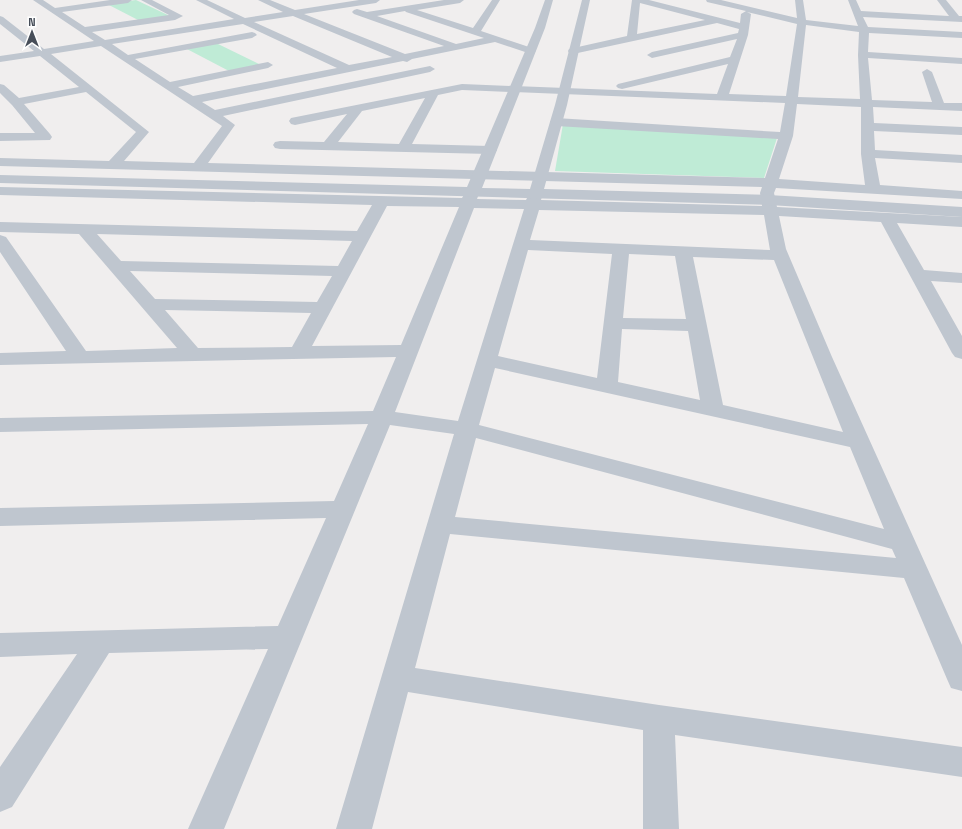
<svg xmlns="http://www.w3.org/2000/svg" width="962" height="829" viewBox="0 0 962 829" font-family="'Space Grotesk',sans-serif">
  <rect width="100%" height="100%" fill="#f0eeee"/>
  <!-- green -->
  <path fill="#bfebd6" d="M 136,0 L 170,16 L 140,21 L 107,4 Z
    M 216,43 L 261,65 L 229,71 L 185,48 Z
    M 563,124 L 777,138 L 764,178 L 555,171 Z"/>
  <g fill="none" stroke-linecap="round" stroke-linejoin="round">
    <!-- minor -->
    <path fill="#bfc6cf" fill-rule="evenodd" d="M 33,0 L 43,0 L 55,8 L 110,0 L 132,0 L 128,3 L 62,12 L 85,27 L 169,15 L 141,0 L 152,0 L 183,16 L 175,20 L 92,32 L 105,40 L 234,19 L 196,0 L 207,0 L 245,18 L 283,12 L 258,0 L 270,0 L 295,10 L 359,0 L 380,0 L 376,3 L 304,14 L 405,54 L 444,46 L 354,14 L 352,12 L 354,10 L 357,9 L 367,12 L 444,0 L 464,0 L 460,3 L 417,10 L 473,28 L 492,0 L 500,0 L 481,31 L 535,49 L 536,51 L 531,54 L 495,42 L 412,59 L 407,62 L 403,61 L 202,102 L 215,110 L 430,66 L 435,69 L 430,72 L 223,116 L 235,125 L 208,163 L 765,178 L 778,139 L 556,126 L 552,125 L 550,122 L 552,119 L 556,118 L 780,132 L 785,103 L 462,90 L 438,95 L 412,144 L 490,146 L 495,147 L 497,150 L 495,153 L 490,154 L 280,149 L 275,148 L 273,145 L 275,142 L 280,141 L 324,142 L 347,114 L 295,125 L 291,124 L 289,121 L 291,118 L 462,84 L 717,94 L 728,64 L 622,89 L 618,88 L 616,86 L 618,84 L 730,57 L 737,39 L 652,58 L 647,55 L 652,52 L 738,33 L 739,29 L 717,23 L 573,54 L 569,53 L 568,51 L 569,49 L 627,36 L 632,0 L 649,0 L 740,23 L 741,14 L 746,11 L 707,2 L 706,0 L 721,0 L 797,18 L 795,0 L 803,0 L 806,20 L 858,26 L 848,0 L 856,0 L 861,11 L 949,16 L 937,0 L 946,0 L 959,16 L 962,16 L 962,22 L 863,17 L 868,27 L 962,32 L 962,38 L 869,33 L 868,52 L 962,58 L 962,64 L 868,58 L 872,100 L 932,102 L 922,72 L 927,69 L 932,72 L 944,103 L 962,103 L 962,111 L 873,107 L 874,123 L 962,127 L 962,135 L 874,131 L 875,150 L 962,155 L 962,163 L 875,158 L 880,185 L 962,191 L 962,199 L 776,188 L 774,193 L 777,207 L 962,217 L 962,227 L 897,223 L 924,270 L 962,273 L 962,283 L 931,281 L 962,336 L 962,359 L 955,357 L 952,353 L 881,222 L 779,216 L 786,249 L 832,357 L 962,645 L 962,691 L 951,688 L 947,679 L 904,578 L 450,534 L 415,668 L 659,705 L 962,747 L 962,777 L 675,735 L 679,829 L 643,829 L 643,730 L 408,692 L 372,829 L 336,829 L 454,434 L 390,425 L 224,829 L 188,829 L 268,649 L 109,653 L 12,807 L 0,812 L 0,767 L 77,654 L 0,657 L 0,633 L 278,626 L 326,518 L 0,526 L 0,508 L 334,501 L 368,424 L 0,432 L 0,418 L 373,411 L 396,357 L 0,365 L 0,353 L 66,351 L 0,252 L 0,235 L 6,237 L 86,351 L 177,348 L 79,234 L 0,232 L 0,222 L 357,231 L 372,205 L 0,195 L 0,187 L 462,198 L 468,188 L 473,187 L 478,188 L 480,191 L 477,199 L 526,200 L 531,190 L 536,189 L 541,190 L 543,193 L 541,200 L 762,206 L 760,193 L 762,187 L 0,166 L 0,158 L 109,161 L 136,132 L 86,92 L 24,104 L 50,134 L 52,137 L 50,140 L 0,141 L 0,133 L 35,133 L 12,105 L 0,93 L 0,84 L 4,85 L 19,98 L 79,87 L 40,56 L 0,62 L 0,56 L 34,51 L 0,24 L 0,16 L 3,17 L 44,49 L 94,41 ZM 640,3 L 705,20 L 637,34 ZM 405,11 L 406,12 L 484,38 L 456,44 L 377,16 ZM 747,12 L 797,24 L 786,96 L 729,94 L 748,35 L 751,14 ZM 293,16 L 392,57 L 349,65 L 254,22 ZM 243,24 L 337,68 L 193,96 L 178,87 L 268,68 L 273,65 L 268,62 L 170,82 L 135,59 L 252,38 L 257,35 L 255,33 L 252,32 L 128,55 L 112,44 ZM 806,25 L 859,32 L 858,55 L 860,99 L 798,97 ZM 101,46 L 222,126 L 194,163 L 124,161 L 149,132 L 51,54 ZM 425,98 L 399,144 L 338,142 L 362,111 ZM 797,104 L 861,107 L 861,154 L 865,185 L 779,179 L 793,136 ZM 387,206 L 459,207 L 401,345 L 312,346 ZM 474,208 L 524,209 L 458,421 L 395,412 ZM 539,210 L 764,215 L 770,250 L 530,240 ZM 97,234 L 352,241 L 338,266 L 121,261 ZM 528,250 L 612,254 L 597,378 L 498,356 ZM 629,254 L 675,256 L 686,319 L 623,318 ZM 693,257 L 774,260 L 843,432 L 723,405 ZM 130,271 L 332,276 L 317,302 L 155,299 ZM 165,310 L 311,313 L 292,347 L 198,348 ZM 622,329 L 688,331 L 700,400 L 618,382 ZM 495,368 L 850,447 L 884,529 L 479,425 ZM 476,438 L 892,549 L 896,558 L 455,517 Z"/>
    <!-- tertiary -->
    <path fill="#bfc6cf" fill-rule="evenodd" d="M 545,0 L 553,0 L 545,28 L 482,188 L 530,189 L 555,105 L 582,0 L 590,0 L 567,105 L 544,189 L 769,195 L 962,207 L 962,217 L 769,205 L 0,183 L 0,175 L 467,187 L 535,28 Z"/>
  </g>
  <!-- north arrow -->
  <g transform="translate(32 32)" stroke="#ffffff" stroke-width="3" paint-order="stroke">
  <path d="M0-3L7 15L0 10L-7 15Z" fill="#474e59"/>
  <text y="-6" font-size="11" font-weight="bold" text-anchor="middle" fill="#474e59">N</text>
  </g>
</svg>
